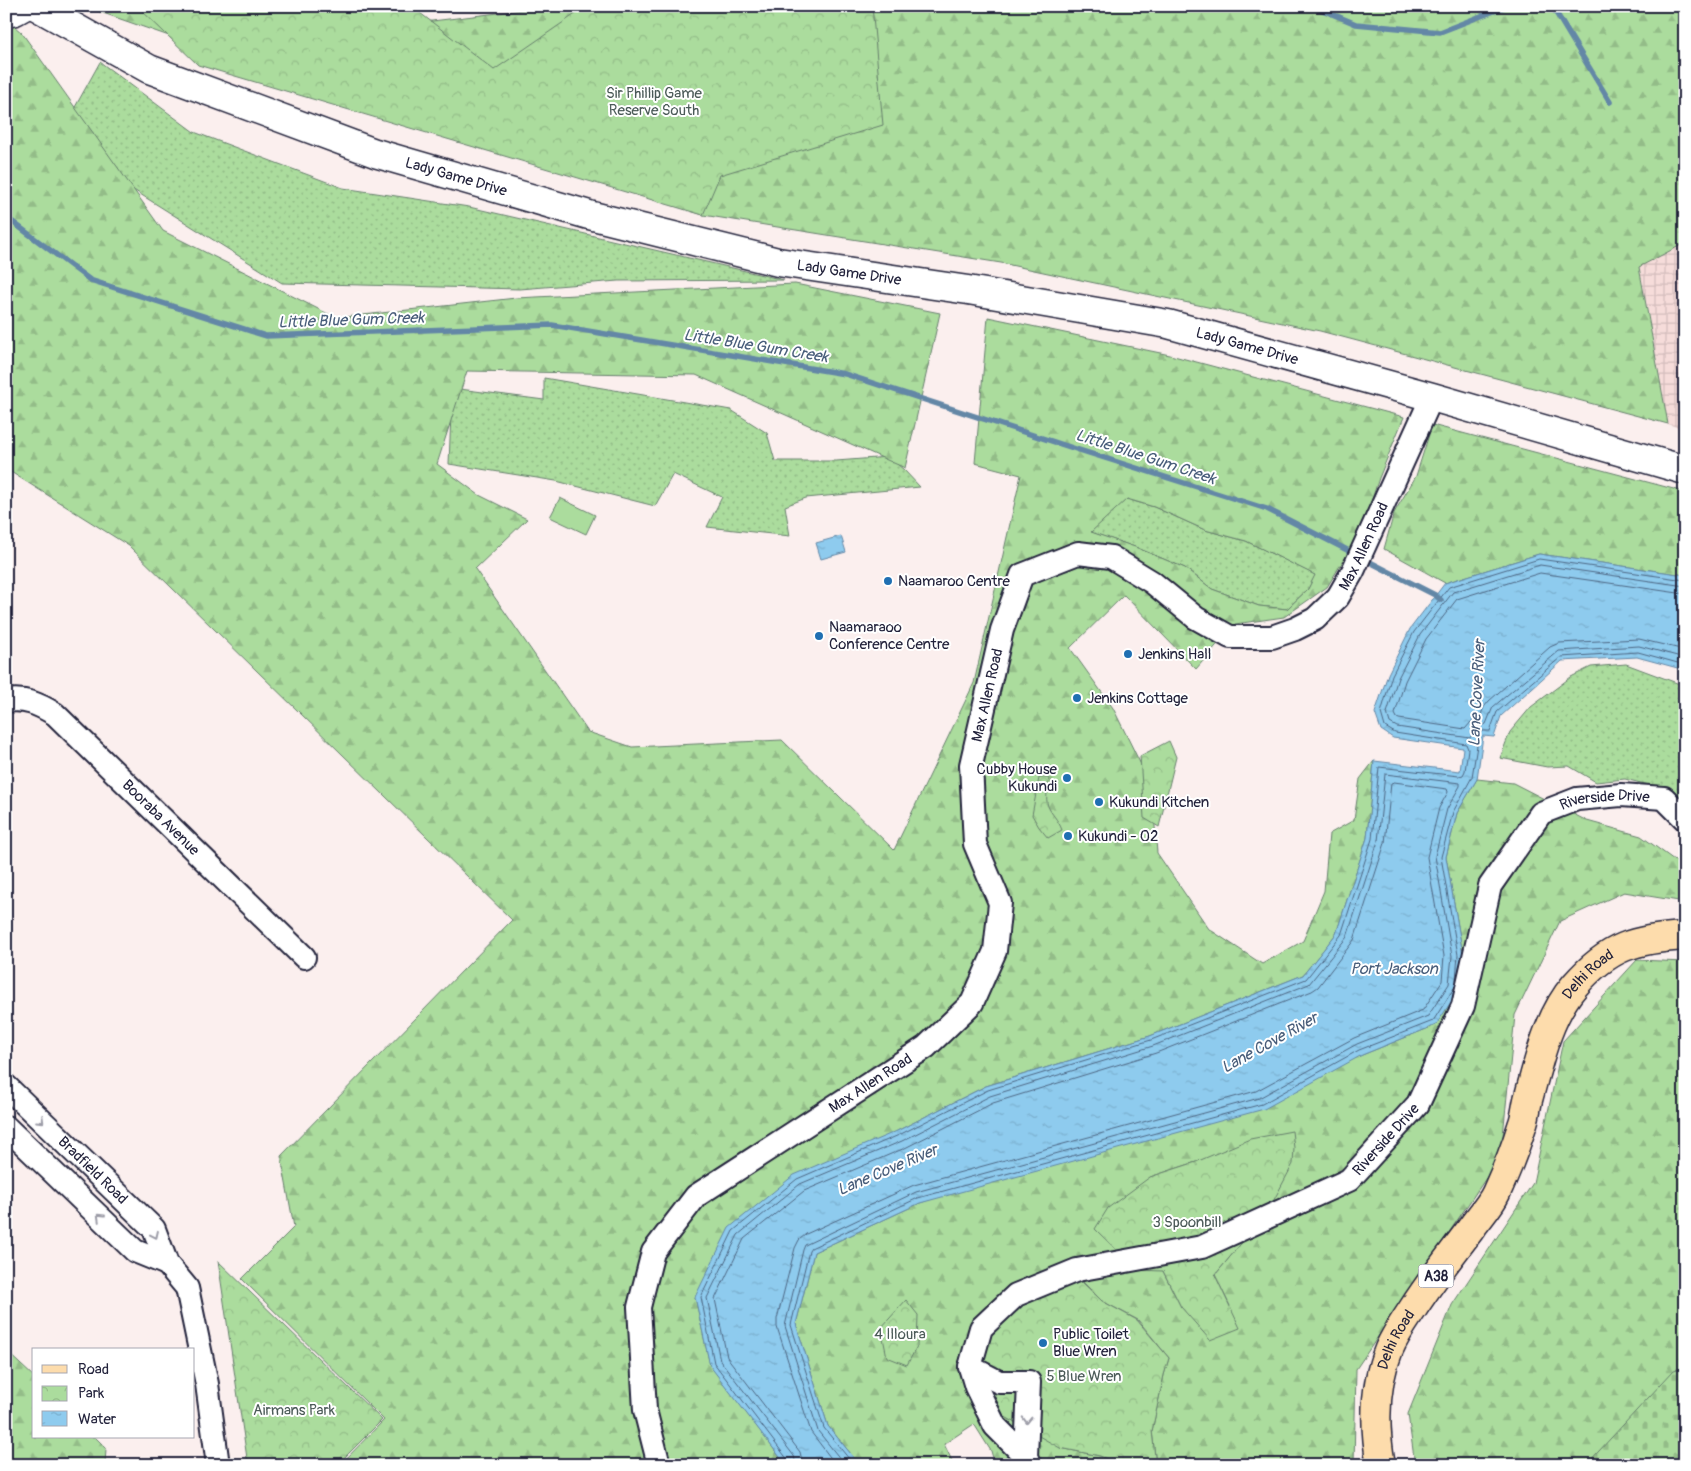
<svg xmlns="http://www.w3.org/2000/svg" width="1691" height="1471" viewBox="0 0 1691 1471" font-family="Pangolin,sans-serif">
  <defs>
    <pattern id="industrial-grid" width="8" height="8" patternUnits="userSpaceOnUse" patternTransform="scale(1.25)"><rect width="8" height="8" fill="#f6dcda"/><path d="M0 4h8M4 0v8" fill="none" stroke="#d3bcbc"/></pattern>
    <pattern id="grass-dots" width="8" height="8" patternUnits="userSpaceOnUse" patternTransform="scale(1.25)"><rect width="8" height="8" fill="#abdc9d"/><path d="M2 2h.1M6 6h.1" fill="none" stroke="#93bc88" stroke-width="1.8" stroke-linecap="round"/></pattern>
    <pattern id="forest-firs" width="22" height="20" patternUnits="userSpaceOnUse" patternTransform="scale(1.25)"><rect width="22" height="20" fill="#abdc9d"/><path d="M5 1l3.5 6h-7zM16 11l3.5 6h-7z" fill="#93bc88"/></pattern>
    <pattern id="cemetery-stones" width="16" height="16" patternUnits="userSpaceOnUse" patternTransform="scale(1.25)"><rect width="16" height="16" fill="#abdc9d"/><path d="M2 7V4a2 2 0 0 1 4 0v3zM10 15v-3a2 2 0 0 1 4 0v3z" fill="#93bc88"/></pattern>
    <pattern id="park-crowns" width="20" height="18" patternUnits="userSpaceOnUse" patternTransform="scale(1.25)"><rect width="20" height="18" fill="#abdc9d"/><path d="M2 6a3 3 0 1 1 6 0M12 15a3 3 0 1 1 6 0" fill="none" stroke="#93bc88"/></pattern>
    <pattern id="water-ripples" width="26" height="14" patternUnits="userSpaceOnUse" patternTransform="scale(1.25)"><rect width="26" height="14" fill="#8ecbee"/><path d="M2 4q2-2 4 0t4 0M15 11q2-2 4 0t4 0" fill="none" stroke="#7aaecd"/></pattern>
  </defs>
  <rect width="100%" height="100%" fill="#fbefee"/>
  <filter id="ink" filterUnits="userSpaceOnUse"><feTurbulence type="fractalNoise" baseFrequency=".02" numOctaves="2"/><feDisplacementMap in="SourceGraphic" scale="10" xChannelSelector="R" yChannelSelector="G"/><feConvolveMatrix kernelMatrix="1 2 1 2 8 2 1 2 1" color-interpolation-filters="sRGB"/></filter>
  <g filter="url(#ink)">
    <!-- industrial -->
    <path fill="url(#industrial-grid)" d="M 1685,243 L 1685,430 L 1668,424 L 1639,266 Z"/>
    <!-- grass -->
    <path fill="url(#grass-dots)" stroke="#667f6c" d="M 100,62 L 194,132 L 343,188 L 469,207 L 784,280 L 618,281 L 520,289 L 282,283 L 124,184 L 74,109 Z
      M 544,378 L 731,410 L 767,433 L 775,461 L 836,461 L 889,457 L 904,470 L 920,487 L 806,498 L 785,506 L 790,536 L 707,527 L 722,497 L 673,474 L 655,506 L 556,481 L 449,464 L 452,388 L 544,400 Z
      M 1126,499 L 1154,507 L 1205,530 L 1246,541 L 1316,575 L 1308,589 L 1287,609 L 1259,606 L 1212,589 L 1185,568 L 1135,547 L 1090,532 Z
      M 1626,664 L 1685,686 L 1685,808 L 1665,789 L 1625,779 L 1596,782 L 1569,766 L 1547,767 L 1500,758 L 1510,732 L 1531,707 L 1571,677 L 1591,667 Z"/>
    <!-- forest -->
    <path fill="url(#forest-firs)" stroke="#667f6c" fill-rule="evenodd" d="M 83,6 L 398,6 L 424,22 L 556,6 L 1685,6 L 1685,243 L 1639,267 L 1668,424 L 1320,331 L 1001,263 L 703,215 L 321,89 Z
      M 6,19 L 22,33 L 163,231 L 336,318 L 516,298 L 795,284 L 940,313 L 905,468 L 696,375 L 467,371 L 437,464 L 479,495 L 527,519 L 475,569 L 588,732 L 632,747 L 782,740 L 894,850 L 974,683 L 1021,475 L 975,463 L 988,317 L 1170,355 L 1404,417 L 1379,478 L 1361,532 L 1327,587 L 1284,617 L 1235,624 L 1196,669 L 1124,595 L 1070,648 L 1113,708 L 1152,787 L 1157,853 L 1209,929 L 1262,964 L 1303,941 L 1324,891 L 1329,834 L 1354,820 L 1360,779 L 1374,761 L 1367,838 L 1336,934 L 1303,975 L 1150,1036 L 986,1086 L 897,1131 L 695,1297 L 710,1365 L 786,1465 L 340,1465 L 384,1420 L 242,1279 L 294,1227 L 281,1156 L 512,920 L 129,546 L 6,469 ZM 1127,499 L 1154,507 L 1205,530 L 1246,541 L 1315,575 L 1308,589 L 1287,609 L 1259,606 L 1212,589 L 1185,568 L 1135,547 L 1091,532 Z
      M 1432,425 L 1685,492 L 1685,575 L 1539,554 L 1445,583 L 1384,549 L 1394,513 L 1416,476 Z
      M 1477,779 L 1513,783 L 1587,821 L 1641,836 L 1685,868 L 1685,902 L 1624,892 L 1560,921 L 1515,1015 L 1501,1156 L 1356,1369 L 1354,1465 L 1156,1465 L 1152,1431 L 1164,1375 L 1169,1358 L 1138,1320 L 1102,1301 L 1083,1282 L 1060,1448 L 1100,1456 L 1121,1465 L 995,1465 L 991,1451 L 974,1424 L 944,1444 L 954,1465 L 860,1465 L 828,1426 L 796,1324 L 814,1252 L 920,1203 L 1362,1055 L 1436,1025 L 1463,955 L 1446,857 L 1457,813 ZM 1196,1162 L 1268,1211 L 1215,1275 L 1230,1306 L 1181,1307 L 1163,1271 L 1150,1177 Z
      M 1637,960 L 1685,962 L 1685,1465 L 1415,1465 L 1408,1414 L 1452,1305 L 1533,1183 L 1563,1041 Z
      M 6,1351 L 34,1377 L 34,1437 L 95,1437 L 106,1448 L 105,1465 L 6,1465 Z"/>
    <!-- cemetery -->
    <path fill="url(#cemetery-stones)" stroke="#667f6c" d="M 1685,1367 L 1685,1465 L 1586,1465 L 1674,1370 Z"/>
    <!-- park -->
    <path fill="url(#park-crowns)" stroke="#667f6c" d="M 137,6 L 411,6 L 494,70 L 587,6 L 872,6 L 883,125 L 720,175 L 703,215 L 198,65 Z
      M 1169,741 L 1176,757 L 1159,827 L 1144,818 L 1140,756 Z
      M 1039,778 L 1049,778 C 1048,786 1045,798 1048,806 C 1051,814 1058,819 1062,830 L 1048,838 L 1039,827 L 1032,815 Z
      M 1292,1131 L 1294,1148 L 1293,1164 L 1268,1211 L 1215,1275 L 1240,1328 L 1210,1340 L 1181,1307 L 1163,1271 L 1137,1270 L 1095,1229 L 1108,1208 L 1150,1177 L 1196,1162 L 1250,1139 Z
      M 218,1261 L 382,1420 L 337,1465 L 248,1465 Z
      M 1083,1276 L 1083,1283 L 1102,1301 L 1137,1320 L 1169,1358 L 1164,1375 L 1152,1431 L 1156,1465 L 1121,1465 L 1100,1456 L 1060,1448 L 1000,1414 L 970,1345 L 1016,1295 Z
      M 906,1300 L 918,1315 L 917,1346 L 907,1365 L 887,1357 L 881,1328 Z"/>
    <!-- pitch -->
    <path fill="#abdc9d" stroke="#667f6c" d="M 560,498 L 595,515 L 586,534 L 550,517 Z"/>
    <!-- water -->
    <path fill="url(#water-ripples)" stroke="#6387a6" d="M 841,536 L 846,552 L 821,559 L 816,543 Z
      M 1539,554 L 1685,575 L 1685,670 L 1637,657 L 1562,661 L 1501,716 L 1494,737 L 1483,736 L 1477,779 L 1457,813 L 1446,857 L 1463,955 L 1460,988 L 1436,1025 L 1362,1055 L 1264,1109 L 920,1203 L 814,1252 L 796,1324 L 828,1426 L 860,1465 L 786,1465 L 710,1366 L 695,1297 L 729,1228 L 794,1175 L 897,1131 L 986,1086 L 1150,1036 L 1303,975 L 1336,934 L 1367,838 L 1374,761 L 1460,771 L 1463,748 L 1393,738 L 1381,730 L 1375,713 L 1388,674 L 1410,629 L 1445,583 Z"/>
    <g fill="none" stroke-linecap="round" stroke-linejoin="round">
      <!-- shore -->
      <path stroke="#4d6683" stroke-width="1" d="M 1685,586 L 1540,565 L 1453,592 L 1420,635 L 1398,678 L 1387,713 L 1390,723 L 1397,727 L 1470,738 L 1476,728 L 1486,724 L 1493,707 L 1559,651 L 1639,646 L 1685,658
        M 1685,594 L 1540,573 L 1457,599 L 1426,639 L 1405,681 L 1395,714 L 1397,718 L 1399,719 L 1465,729 L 1472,721 L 1480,717 L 1484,707 L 1489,701 L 1550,647 L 1559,643 L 1639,639 L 1685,650
        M 1456,980 L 1458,955 L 1441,857 L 1453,812 L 1472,777 L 1479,733 L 1483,731 L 1490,731 L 1497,712 L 1561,657 L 1638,652 L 1685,665
        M 789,1465 L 788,1460 L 714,1363 L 701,1297 L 733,1231 L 797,1179 L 899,1135 L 988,1090 L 1151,1040 L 1306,979 L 1341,935 L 1372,839 L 1379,767 L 1459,776 L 1463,775 L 1465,771 L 1468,749 L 1466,744 L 1395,733 L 1385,727 L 1381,713 L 1392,675 L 1414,632 L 1449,587 L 1539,559 L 1685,580
        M 796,1465 L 794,1456 L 720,1360 L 707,1298 L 738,1235 L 800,1184 L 902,1141 L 990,1096 L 1153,1046 L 1309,984 L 1347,937 L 1378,841 L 1385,774 L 1460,783 L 1460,786 L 1447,809 L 1435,856 L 1452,956 L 1449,984 L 1428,1016 L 1357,1044 L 1259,1098 L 916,1192 L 805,1245 L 803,1250 L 785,1326 L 818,1431 L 845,1465
        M 803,1465 L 800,1452 L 727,1357 L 715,1299 L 744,1239 L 804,1191 L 905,1148 L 993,1103 L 1156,1053 L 1312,991 L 1318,987 L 1354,940 L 1385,843 L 1391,783 L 1394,782 L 1447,789 L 1448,792 L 1439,808 L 1427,857 L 1444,956 L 1442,981 L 1423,1010 L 1354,1038 L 1256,1091 L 914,1185 L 806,1234 L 799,1240 L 795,1248 L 777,1319 L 777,1327 L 811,1432 L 836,1465
        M 854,1465 L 824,1428 L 791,1325 L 809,1251 L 811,1248 L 918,1198 L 1262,1104 L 1359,1050 L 1433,1021 L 1454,988"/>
      <!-- stream -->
      <path stroke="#6387a6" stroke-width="5.5" d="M 1313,6 L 1356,24 L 1440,32 L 1507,6
        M 1552,6 L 1610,102
        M 6,217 L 90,280 L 266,336 L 552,325 L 845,374 L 1076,449 L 1267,509 L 1355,554
        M 1364,559 L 1435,595 L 1441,600"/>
      <!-- street casing -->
      <g stroke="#22223b" stroke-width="26">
        <g id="street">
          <path id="s1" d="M 6,701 C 26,698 38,704 55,714 L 304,957"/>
          <path id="s2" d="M 6,1086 L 154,1229 L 167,1264 L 187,1288 L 207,1384 L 218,1465"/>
          <path d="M 6,1127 L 135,1251 L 167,1264"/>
          <path d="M 970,1367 L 999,1382 L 1029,1382 L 1026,1457"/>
          <path id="s3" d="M 659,1465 L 645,1410 L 639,1307 L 653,1252 L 696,1196 L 926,1047 L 972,1003 L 995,951 L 1000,903 L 975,844 L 971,765 L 1002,630 L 1022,575 L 1078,553 L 1111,557 L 1152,582 L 1196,618 L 1230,637 L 1272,637 L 1295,629 L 1315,619 L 1338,597 L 1353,571 L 1432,397"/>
          <path id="s4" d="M 1030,1465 L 1026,1457 L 995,1426 L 976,1387 L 970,1367 L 981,1328 L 1016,1295 L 1077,1270 L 1202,1247 L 1349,1180 L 1418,1104 L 1463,1006 L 1490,886 L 1541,813 L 1577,799 L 1621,795 L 1664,798 L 1685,819"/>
        </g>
      </g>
      <!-- secondary casing -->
      <g stroke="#22223b" stroke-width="31">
        <g id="secondary">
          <path id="s5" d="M 36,6 L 149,69 L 375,153 L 589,215 L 778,262 L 968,290 L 1168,324 L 1432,397 L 1685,470"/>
          <path d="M 6,13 L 15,11 L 24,6"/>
        </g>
      </g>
      <!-- primary casing -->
      <g stroke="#22223b" stroke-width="31">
        <g id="primary">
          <path id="s6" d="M 1381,1465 C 1374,1427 1374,1385 1389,1349 C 1395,1335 1404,1322 1412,1310 C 1430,1282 1450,1256 1470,1230 C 1478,1218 1490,1206 1496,1193 C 1506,1171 1515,1149 1522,1126 C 1526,1116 1526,1106 1529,1096 C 1539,1059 1549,1015 1575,985 C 1609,946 1635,939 1685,936"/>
        </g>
      </g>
      <!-- street -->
      <use href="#street" stroke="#fff" stroke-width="22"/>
      <!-- secondary -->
      <use href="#secondary" stroke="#fff" stroke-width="28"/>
      <!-- primary -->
      <use href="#primary" stroke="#fddcac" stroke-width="28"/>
    </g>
    <!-- one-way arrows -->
    <defs><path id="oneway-chevron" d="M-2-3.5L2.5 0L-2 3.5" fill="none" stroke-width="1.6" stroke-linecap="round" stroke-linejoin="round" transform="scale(1.25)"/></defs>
    <g stroke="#9c9ca7">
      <use href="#oneway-chevron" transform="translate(41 1120) rotate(44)"/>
      <use href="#oneway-chevron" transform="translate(100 1217) rotate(-136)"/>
      <use href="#oneway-chevron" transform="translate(155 1235) rotate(65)"/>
      <use href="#oneway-chevron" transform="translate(1027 1420) rotate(92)"/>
    </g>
  </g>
  <!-- markers -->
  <g fill="#1f6fb2" stroke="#fff" stroke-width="2">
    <circle cx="888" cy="581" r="5"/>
    <circle cx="819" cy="636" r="5"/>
    <circle cx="1128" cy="654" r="5"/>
    <circle cx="1077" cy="698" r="5"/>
    <circle cx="1067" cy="778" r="5"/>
    <circle cx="1099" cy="802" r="5"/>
    <circle cx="1068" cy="836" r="5"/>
    <circle cx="1043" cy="1343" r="5"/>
  </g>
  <g text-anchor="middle" stroke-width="4" stroke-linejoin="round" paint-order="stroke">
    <!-- shield labels -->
    <rect fill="#fff" stroke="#646476" stroke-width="1" x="1418.5" y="1264.5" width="35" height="23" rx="4"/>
    <g font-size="14" font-weight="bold" fill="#22223b">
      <text x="1436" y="1281">A38</text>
    </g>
    <!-- park labels -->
    <g font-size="15" fill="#4b5a58" stroke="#fff">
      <text x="654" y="98">Sir Phillip Game<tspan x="654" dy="17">Reserve South</tspan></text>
      <text x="1187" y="1227">3 Spoonbill</text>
      <text x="900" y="1339">4 Illoura</text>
      <text x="1084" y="1381">5 Blue Wren</text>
      <text x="294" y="1415">Airmans Park</text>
    </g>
    <!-- street labels -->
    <g font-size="15" fill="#22223b" stroke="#fff">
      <text dy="5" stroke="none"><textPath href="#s5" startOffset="455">Lady Game Drive</textPath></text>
      <text dy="5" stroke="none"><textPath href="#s5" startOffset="860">Lady Game Drive</textPath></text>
      <text dy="5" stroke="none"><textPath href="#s5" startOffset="1265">Lady Game Drive</textPath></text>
      <text dy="5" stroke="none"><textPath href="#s3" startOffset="1485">Max Allen Road</textPath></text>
      <text dy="5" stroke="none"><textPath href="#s3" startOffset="945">Max Allen Road</textPath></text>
      <text dy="5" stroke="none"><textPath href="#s4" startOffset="1049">Riverside Drive</textPath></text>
      <text dy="5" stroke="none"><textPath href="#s1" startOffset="200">Booraba Avenue</textPath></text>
      <text dy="5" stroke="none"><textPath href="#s6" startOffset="548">Delhi Road</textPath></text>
      <text dy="5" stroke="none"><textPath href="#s3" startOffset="495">Max Allen Road</textPath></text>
      <text dy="5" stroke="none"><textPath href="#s4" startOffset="615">Riverside Drive</textPath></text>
      <text dy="5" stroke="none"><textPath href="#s2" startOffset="121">Bradfield Road</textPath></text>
      <text dy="5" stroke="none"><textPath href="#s6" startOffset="129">Delhi Road</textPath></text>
    </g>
    <!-- poi labels -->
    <g font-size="15" fill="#22223b" stroke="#fff" text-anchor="start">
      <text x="898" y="586">Naamaroo Centre</text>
      <text x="829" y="632">Naamaraoo<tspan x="829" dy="17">Conference Centre</tspan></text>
      <text x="1138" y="659">Jenkins Hall</text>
      <text x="1087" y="703">Jenkins Cottage</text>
      <text x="1057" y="774" text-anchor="end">Cubby House<tspan x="1057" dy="17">Kukundi</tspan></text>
      <text x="1109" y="807">Kukundi Kitchen</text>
      <text x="1078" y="841">Kukundi - 02</text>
      <text x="1053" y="1339">Public Toilet<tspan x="1053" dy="17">Blue Wren</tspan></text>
    </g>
    <!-- water labels -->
    <g font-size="16" font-style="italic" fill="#485d7a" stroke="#fff">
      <text transform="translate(351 319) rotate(-2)" y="6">Little Blue Gum Creek</text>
      <text transform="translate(756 345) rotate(9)" y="6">Little Blue Gum Creek</text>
      <text transform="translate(1146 456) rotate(18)" y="6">Little Blue Gum Creek</text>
      <text transform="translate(1476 693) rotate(-87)" y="6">Lane Cove River</text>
      <text x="1394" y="974">Port Jackson</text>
      <text transform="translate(1269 1042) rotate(-29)" y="6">Lane Cove River</text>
      <text transform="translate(887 1169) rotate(-23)" y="6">Lane Cove River</text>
    </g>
  </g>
  <!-- margin -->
  <rect width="1691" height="1471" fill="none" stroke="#fff" stroke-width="25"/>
  <rect x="12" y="12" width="1666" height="1446" fill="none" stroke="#22223b" stroke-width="2" filter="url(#ink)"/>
  <!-- legend -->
  <rect x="32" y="1348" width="162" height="90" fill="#ffffff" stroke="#a7a7b1"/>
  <rect x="42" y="1365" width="25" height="8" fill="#fddcac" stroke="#a7a7b1"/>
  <text x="78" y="1374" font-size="15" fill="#22223b">Road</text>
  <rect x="42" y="1386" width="25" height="15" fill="url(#park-crowns)" stroke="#a7a7b1"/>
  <text x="78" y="1398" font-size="15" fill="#22223b">Park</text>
  <rect x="42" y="1411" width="25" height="15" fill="url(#water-ripples)" stroke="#a7a7b1"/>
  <text x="78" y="1424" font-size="15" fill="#22223b">Water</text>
</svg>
